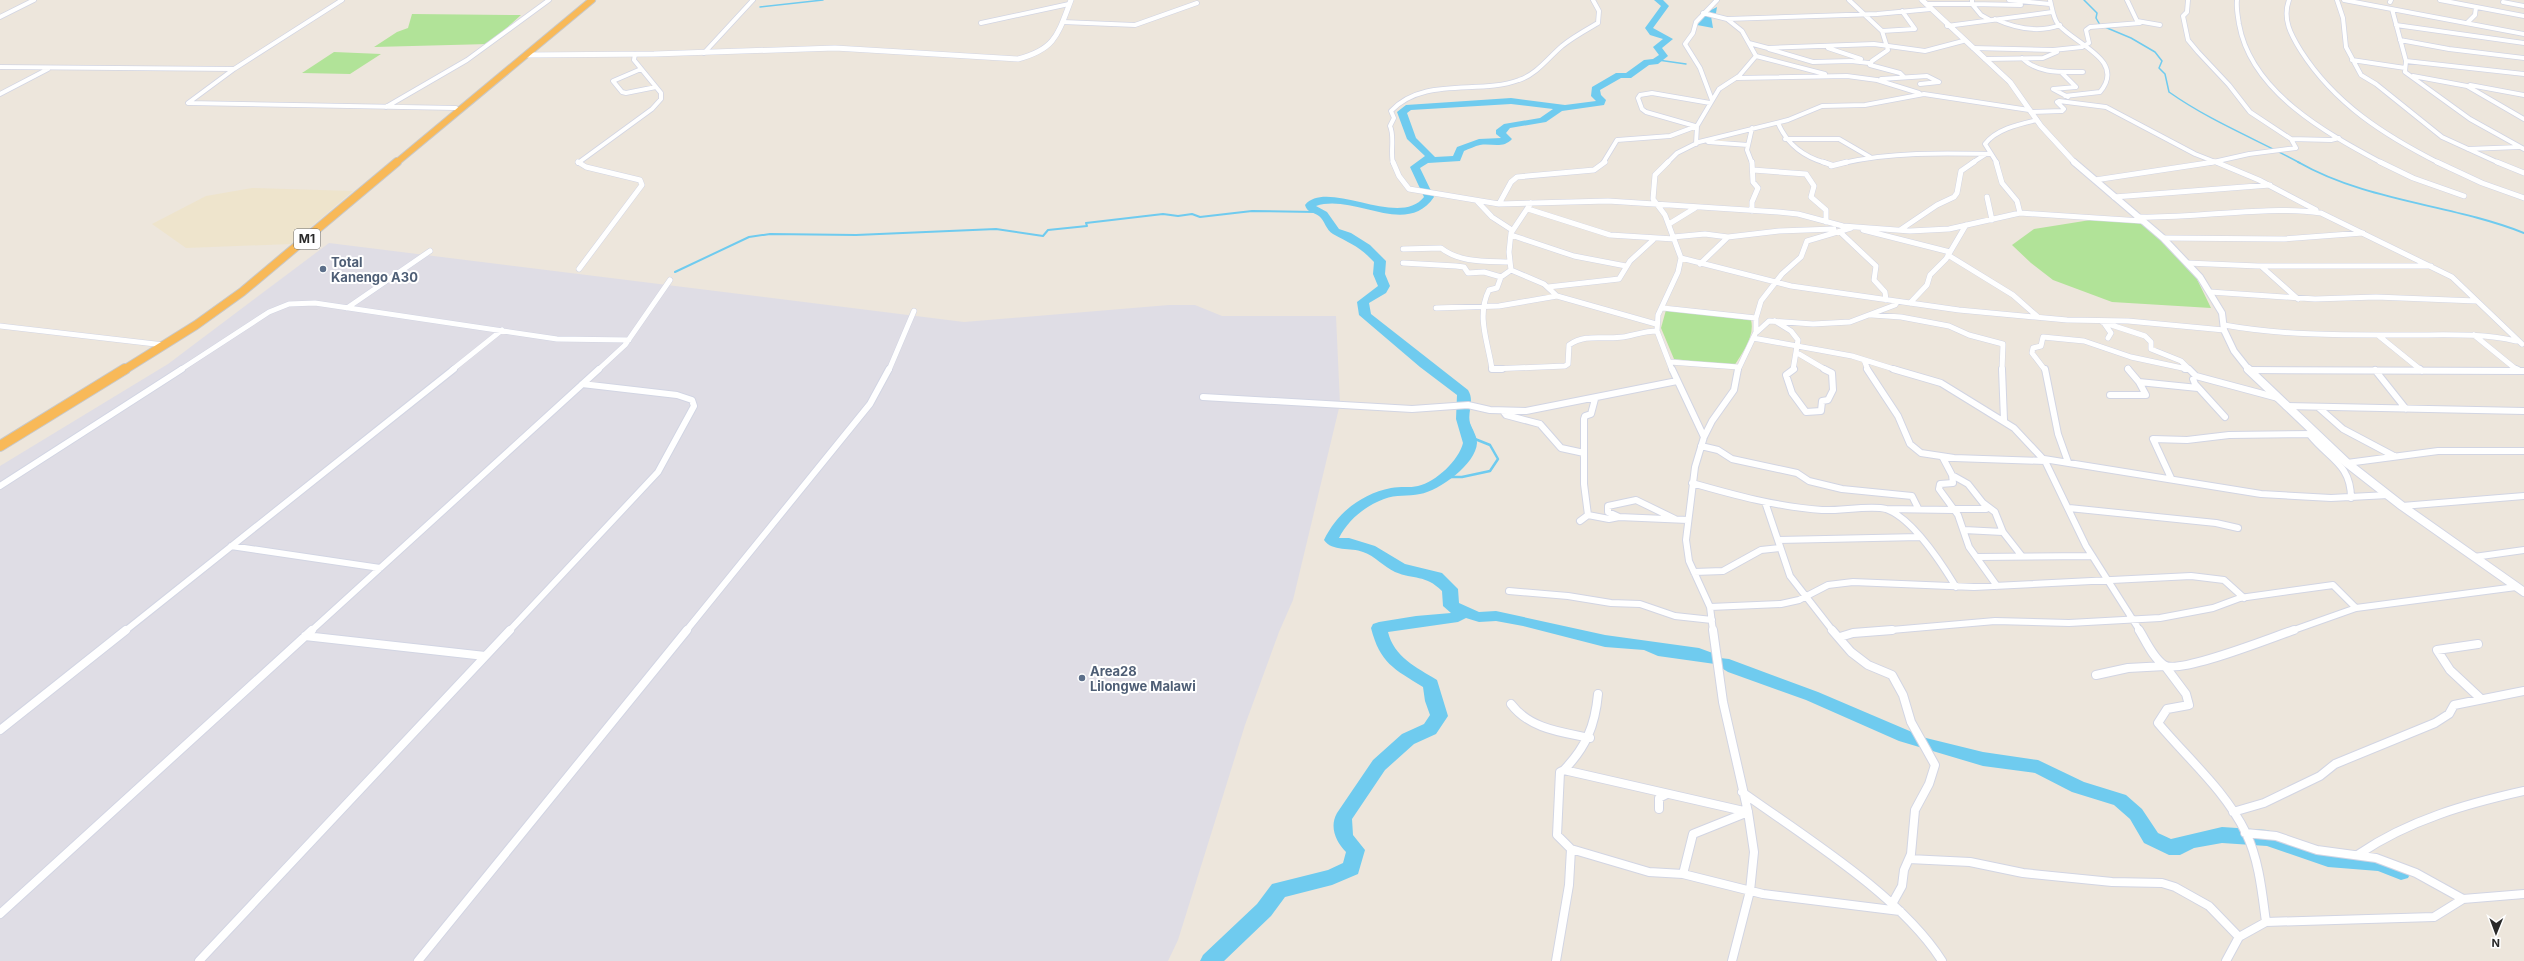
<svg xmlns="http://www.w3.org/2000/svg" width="2524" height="961" viewBox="0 0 2524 961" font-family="Inter,sans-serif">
  <rect width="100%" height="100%" fill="#ede6dc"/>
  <!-- industrial -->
  <path fill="#dfdde5" d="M 329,243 L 964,322 L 1169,305 L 1195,305 L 1222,316 L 1336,316 L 1340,404 L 1293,600 L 1279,632 L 1245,725 L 1178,940 L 1168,961 L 0,961 L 0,466 L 168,364 Z"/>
  <!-- education -->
  <path fill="#eee4cc" d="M 252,188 L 353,191 L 291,244 L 186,248 L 152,224 L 206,196 Z"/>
  <!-- green -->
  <path fill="#b1e398" d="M 412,14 L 521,15 L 489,44 L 374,47 L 397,32 L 408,28 Z
    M 334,52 L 381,54 L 350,74 L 302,73 Z
    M 2103,218 L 2143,223 L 2194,273 L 2211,308 L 2112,302 L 2053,280 L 2031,263 L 2012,245 L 2034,229 Z
    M 1666,310 L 1751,320 C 1755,336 1743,352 1734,366 L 1674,359 L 1661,328 Z"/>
  <!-- water -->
  <path fill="#6fcbef" d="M 1717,7 L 1716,13 L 1711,16 L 1713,28 L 1697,25 L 1711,10 Z"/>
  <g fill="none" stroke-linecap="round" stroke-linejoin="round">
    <!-- stream-far2 -->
    <path stroke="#6fcbef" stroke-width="1.5" d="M 2084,0 L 2097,13 L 2096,18 L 2100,25 L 2131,38 L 2155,52 L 2162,61 L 2159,68 L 2165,74 L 2169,92 C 2210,121 2256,139 2300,163
      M 760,7 L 823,0
      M 1658,60 L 1686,64"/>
    <!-- stream-far1 -->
    <path stroke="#6fcbef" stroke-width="2" d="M 2298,162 C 2368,202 2451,204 2524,233
      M 675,272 L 749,237 L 770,234 L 856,235 L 996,229 L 1043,236 L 1048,230 L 1087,226 L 1086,223 L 1163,214 L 1178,216 L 1192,214 L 1200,217 L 1252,211 L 1316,212"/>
    <!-- stream -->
    <path stroke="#6fcbef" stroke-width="2.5" d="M 1444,477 L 1462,477 L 1490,471 L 1498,459 L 1490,445 L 1475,439 L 1464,413"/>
    <!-- river -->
    <path fill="#6fcbef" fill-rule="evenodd" d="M 1654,0 L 1663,0 L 1669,6 L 1653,28 L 1673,39 L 1662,48 L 1668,56 L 1658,64 L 1649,65 L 1631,78 L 1621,78 L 1600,90 L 1601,95 L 1606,100 L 1604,105 L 1562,111 L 1546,122 L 1510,128 L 1506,133 L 1512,139 C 1503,149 1492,143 1480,145 C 1475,146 1469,149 1464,151 L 1460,161 L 1428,163 L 1420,168 L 1434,197 C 1406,238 1354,193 1316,206 L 1327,212 L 1339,229 L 1351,233 L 1370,245 L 1386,261 L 1385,274 L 1390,286 L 1386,293 L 1369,303 L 1371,314 L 1468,390 C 1475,401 1467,412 1470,423 C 1472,429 1477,436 1477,443 C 1476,464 1439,491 1420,494 C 1408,497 1396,494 1384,499 C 1365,506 1348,520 1339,538 L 1349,538 L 1375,546 L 1405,564 L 1442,573 L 1458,589 L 1459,603 L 1479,612 L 1496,611 L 1605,635 L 1699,648 L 1718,655 L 1720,658 L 1729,659 L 1818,692 L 1926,738 L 1983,752 L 2038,760 L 2084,782 L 2126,795 L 2142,809 L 2158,833 L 2171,839 L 2222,827 L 2267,830 L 2328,851 L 2380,855 L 2408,866 L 2411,872 L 2408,878 L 2401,880 L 2378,871 L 2328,867 L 2267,846 L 2222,843 L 2194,848 L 2180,855 L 2169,855 L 2144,843 L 2130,819 L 2114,805 L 2072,792 L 2035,773 L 1983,766 L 1899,741 L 1806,700 L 1728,672 L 1715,664 L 1658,656 L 1644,650 L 1605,647 L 1523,626 L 1496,621 L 1479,622 L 1466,618 L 1458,622 L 1388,632 C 1394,657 1416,667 1437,680 L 1448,716 L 1436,734 L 1414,744 L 1385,770 L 1352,819 L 1353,835 L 1365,850 L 1358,874 L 1332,885 L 1285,897 L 1271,916 L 1224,961 L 1200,961 L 1203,955 L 1257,904 L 1272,884 L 1328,870 L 1343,863 L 1346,852 C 1336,842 1329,827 1337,813 L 1373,760 L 1402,734 L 1424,724 L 1430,715 L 1425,701 L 1423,687 C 1394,669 1380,663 1371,628 L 1373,624 L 1379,622 L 1416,616 L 1451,613 L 1443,606 L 1442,591 C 1425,574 1414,580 1395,572 C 1384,567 1375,556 1363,552 C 1351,547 1332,552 1324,540 C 1337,513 1361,494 1391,488 C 1400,486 1410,488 1418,486 C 1436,482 1459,460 1463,443 L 1456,419 L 1457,395 L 1420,367 L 1359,315 L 1357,302 L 1378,286 L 1373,274 L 1374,262 C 1359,246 1351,244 1333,234 C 1326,230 1325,221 1319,216 C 1314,212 1307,213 1305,205 C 1327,178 1399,229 1424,197 L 1410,167 L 1425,156 L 1407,139 L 1397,112 L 1406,105 L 1511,98 L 1565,105 L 1596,101 L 1591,96 L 1592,87 L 1616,73 L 1626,73 L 1644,60 L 1653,59 L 1659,55 L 1653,47 L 1663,39 L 1650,35 L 1645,28 L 1661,6 ZM 1511,104 L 1553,109 L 1540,118 L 1504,124 L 1496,130 L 1496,134 L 1501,138 L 1479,139 L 1457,147 L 1453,156 L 1435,157 L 1416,138 L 1407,113 L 1411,110 Z"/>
    <!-- minor-far3 casing -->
    <g stroke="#d2d5e3" stroke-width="5.5">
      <path id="minor-far3" d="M 342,0 L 234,69 L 188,103 L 456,108
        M 1849,0 L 1882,31 L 1888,50 L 1872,61 L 1870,65 L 1900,73 L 1904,77
        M 2009,0 L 2050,4
        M 2050,0 C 2052,7 2053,18 2058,24 C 2074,44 2127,60 2100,92 L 2065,96
        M 2127,0 L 2137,21 L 2160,25
        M 2188,0 L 2187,12 L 2183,16 L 2188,40 L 2198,52 L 2229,85 L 2250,112 L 2291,139 L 2296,148 L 2249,154 L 2209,163
        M 2237,0 C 2236,8 2238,17 2239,24 C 2251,92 2326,133 2382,163
        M 2289,0 C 2282,19 2291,35 2301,51 C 2335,104 2384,135 2439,163
        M 2337,0 L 2343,18 L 2346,47 L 2361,75 L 2376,84 L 2442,137 L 2499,163
        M 2344,0 L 2524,34
        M 2440,0 L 2524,16
        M 2390,2 L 2391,0
        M 2503,2 L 2524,6
        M 1926,4 L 1972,4 L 1972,0
        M 1972,4 L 2021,5
        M 1972,4 L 1981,15 L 1990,20
        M 2392,9 L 2406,61 L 2405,72 L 2470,119 L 2524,149
        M 1703,13 L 1727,19
        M 0,17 L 34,0
        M 1995,19 C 2015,28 2039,33 2060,25
        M 1063,22 L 1135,25 L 1197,3
        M 981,23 L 1069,4
        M 2467,23 L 2475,15 L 2476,7
        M 2396,25 L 2524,43
        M 1947,26 L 2052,12
        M 1882,31 L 1915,29 L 1902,11
        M 2400,40 L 2449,49 L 2524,58
        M 1749,43 L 1768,48 L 1874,44 L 1925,51 L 1963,41
        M 1828,48 L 1861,59
        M 1973,48 L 2053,50 L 2082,47 L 2089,43 L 2086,30 L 2090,27 L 2140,23
        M 1769,49 L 1813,62 L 1851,61 L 1869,63
        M 704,53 L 753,0
        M 1756,56 L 1825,74
        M 2022,58 C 2038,74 2061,72 2083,72
        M 1985,59 L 2043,58 L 2057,52
        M 2352,60 L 2405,68
        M 2406,61 L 2524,74
        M 0,67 L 234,69
        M 641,69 L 613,81 L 622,92 L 626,93 L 656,87
        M 2062,73 L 2076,87 L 2053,89 L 2068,97
        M 2413,76 L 2467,86 L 2524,119
        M 1737,78 L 1847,76 L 1877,80 L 1919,93
        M 1881,79 L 1927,76 L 1939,82 L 1920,84
        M 2470,85 L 2524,95
        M 0,94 L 48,69
        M 1712,100 L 1700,68 L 1685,44 L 1693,33 L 1696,22 L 1717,0
        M 386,107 L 467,60 L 549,0
        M 2031,112 L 2062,111 L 2064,109 L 2057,102 L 2059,101 L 2106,107 L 2195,154 L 2218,163
        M 1778,123 C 1787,144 1804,157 1826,163
        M 1695,126 L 1646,112 L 1642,109 L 1638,98 L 1640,95 L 1652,93 L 1710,103
        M 1752,128 L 1747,150 L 1752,163
        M 1785,139 L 1839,139 L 1870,157
        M 2291,139 L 2331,140 L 2339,138
        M 1708,142 L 1748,145
        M 1696,144 L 1697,126 L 1719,89 L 1739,76 L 1756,56 L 1742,31 L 1727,19 L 1877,14 L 1931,9
        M 2468,149 L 2519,147
        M 578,163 L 652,109 L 661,99 L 661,93 L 634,60 L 635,54
        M 1393,163 C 1390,151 1395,137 1390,126 L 1394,118 L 1391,111 C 1424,76 1479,95 1519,80 C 1537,74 1548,58 1562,46 C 1573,37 1586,30 1598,23 L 1599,11 L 1593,0
        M 1603,163 L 1617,140 L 1670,136 L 1697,126
        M 1667,163 L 1677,153 L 1699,142 L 1788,120 L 1822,106 L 1865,105 L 1924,94 L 2029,110
        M 1843,163 C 1892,152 1941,153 1991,154
        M 1972,163 L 1986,154
        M 1997,163 L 1985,144 C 1996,129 2020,124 2037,120"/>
    </g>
    <!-- minor-far2 casing -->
    <g stroke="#d2d5e3" stroke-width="6">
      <path id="minor-far2" d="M 578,162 L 586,167 L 640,180 L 642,185 L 579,269
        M 1393,162 L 1399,176 L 1409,189 L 1499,204 L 1608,201 L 1778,212 L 1798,214 L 1843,226 L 1910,231 L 1949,229 L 2020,213 L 2017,201 L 2002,183 L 1996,162
        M 1668,162 L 1655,175 L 1653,199 L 1665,215 L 1681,258 L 1678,272 L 1658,315 L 1657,331 L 1672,370
        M 1752,162 L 1753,182 L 1758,188 L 1752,202 L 1752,211
        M 1823,162 L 1832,165
        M 2216,162 L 2259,180 L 2316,210
        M 2380,162 L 2413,178 L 2464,196
        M 2437,162 L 2482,183 L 2524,198
        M 2497,162 L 2524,173
        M 1831,166 L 1847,162
        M 1753,170 L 1806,174 L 1814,186 L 1811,197 L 1826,210 L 1826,222
        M 2095,180 L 2214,162
        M 1987,197 L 1992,220
        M 2114,197 L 2270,185
        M 1477,201 L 1492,217 L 1512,230
        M 1531,203 L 1511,233 L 1509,252 L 1511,270 L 1501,277 L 1497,288 L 1489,290 C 1476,316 1488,342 1492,369 L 1565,366 L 1568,364 L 1569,345 C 1586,333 1604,340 1623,337 C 1635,335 1645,331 1657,331
        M 1499,204 L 1511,182 L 1517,177 L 1594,170 L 1605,162
        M 1528,209 L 1610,235 L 1674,239
        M 2020,213 L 2142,221
        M 2137,217 C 2198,219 2261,205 2321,213 L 2452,277 L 2522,344
        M 1669,224 L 1695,208
        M 1863,230 L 1950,252
        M 1900,230 L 1937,205 L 1954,197 L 1957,193 L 1961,171 L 1974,162
        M 1840,232 L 1876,266 L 1874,280 L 1885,292 L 1886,300
        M 1511,235 L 1574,256 L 1626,266
        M 1673,237 L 1705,234 L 1728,237
        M 2163,238 L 2284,239 L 2363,233
        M 1403,249 L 1441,248 C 1460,263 1486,261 1510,262
        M 1948,255 L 2013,295 L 2038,317
        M 1681,258 L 1791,286 L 1959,310 L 2067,320 L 2128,321 L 2224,330
        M 1403,263 L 1456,266 L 1464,267 L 1468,273 L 1484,272 L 1501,277
        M 2187,263 L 2258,266 L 2431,266
        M 1700,264 L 1728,237 L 1779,231 L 1834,229
        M 2262,267 L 2298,299
        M 1511,270 L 1544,284 L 1557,296 L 1656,324
        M 1548,287 L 1619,279 L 1630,261 L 1653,240
        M 2210,292 L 2315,299 L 2376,297 L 2476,301
        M 1910,303 L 1927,285 L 1930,275 L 1946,259 L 1966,225
        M 347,308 L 430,251
        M 1436,308 L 1499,306 L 1557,296
        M 1663,308 L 1756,318
        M 1872,315 L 1901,317 L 1949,326 L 1969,335 L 2003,344 L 2002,370
        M 1775,321 L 1791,331 L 1798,340 L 1793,370
        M 2102,322 L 2145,336 L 2151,342 L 2151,349 L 2181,361 L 2190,370
        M 2104,323 L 2111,333 L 2108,338
        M 2224,325 C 2285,336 2348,335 2410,335 C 2446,335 2481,333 2516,341
        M 0,326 L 164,345
        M 1757,332 L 1769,321 L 1813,324 L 1850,322 L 1895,305 L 1897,302
        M 2474,335 L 2517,370
        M 2379,336 L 2421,370
        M 1753,338 L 1852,356 L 1897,370
        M 1799,354 L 1826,370
        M 1864,360 L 1868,370
        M 1670,362 L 1738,367
        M 2128,368 L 2129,370
        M 180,370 L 269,312 L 289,304 L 315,303 L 557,339 L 629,340
        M 452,370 L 502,330
        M 598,370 L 625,345 L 670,280
        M 889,370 L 914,311
        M 1738,370 L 1756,332 L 1756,318 L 1761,301 L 1782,274 L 1801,257 L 1807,241 L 1851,228
        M 2045,370 L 2032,353 L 2033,348 L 2041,346 L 2043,337 L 2084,341 L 2131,357 L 2187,369"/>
    </g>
    <!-- minor-far1 casing -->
    <g stroke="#d2d5e3" stroke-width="8">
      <path id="minor-far1" d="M 1492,369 L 1502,369
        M 1672,369 L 1704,437
        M 1794,369 L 1786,375 L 1792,393 L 1806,412 L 1821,411 L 1822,401 L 1828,400 L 1833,390 L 1832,373 L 1824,369
        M 1867,369 L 1898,416 L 1910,444 L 1921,453 L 1954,458 L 2045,461
        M 1893,369 L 1941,383 L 2014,428 L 2045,461 L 2086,546 L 2140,631
        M 2002,369 L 2004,420
        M 2045,369 L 2058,434 L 2068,462
        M 2128,369 L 2139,382 L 2198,388
        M 2185,369 L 2187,369
        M 2189,369 L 2196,376 L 2278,398
        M 2420,369 L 2422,371
        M 2516,369 L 2518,370
        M 2249,370 L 2524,371
        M 2375,370 L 2406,409
        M 2196,376 L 2193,379 L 2195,384 L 2225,417
        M 2110,395 L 2146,395 L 2139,382
        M 1203,397 L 1412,409 L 1468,405 L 1490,410 L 1526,411 L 1677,381
        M 1595,399 L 1591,414 L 1585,416 L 1584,419 L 1584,484 L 1588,515 L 1609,519 L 1619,517 L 1688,520
        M 2286,406 L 2524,411
        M 2318,407 L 2343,429 L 2394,456
        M 1503,411 L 1506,415 L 1540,424 L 1561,448 L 1584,453
        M 2310,435 C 2329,459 2351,464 2351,498
        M 1701,446 L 1718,450 L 1732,459 L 1797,473 L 1809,481 L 1842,489 L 1912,496 L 1918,508
        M 1943,458 L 1952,475 L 1953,483 L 1940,484 L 1939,489 L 1958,515 L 1969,547 L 1997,586
        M 2044,459 L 2261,494 L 2331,498 L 2388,495
        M 2347,463 L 2438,451 L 2524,451
        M 1952,475 L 1968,484 L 1983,503 L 1995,512 L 2003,532 L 2021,555
        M 2171,478 L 2153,439 L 2187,440 L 2229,435 L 2315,434
        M 1692,483 C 1734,495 1778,507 1822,510 C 1839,511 1872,505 1886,509 C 1912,518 1942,564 1956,587
        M 0,486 L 182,369
        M 1765,502 L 1790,576 L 1833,631
        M 2402,506 L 2524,496
        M 2069,508 L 2216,523 L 2238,528
        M 1886,509 L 1953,510
        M 1953,509 L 1986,509
        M 1619,517 L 1608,512 L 1608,506 L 1636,500 L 1675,519
        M 1580,521 L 1588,515
        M 1964,530 L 2003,532
        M 1778,540 L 1920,537
        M 231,546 L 380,568
        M 1977,557 L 2092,556
        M 2474,557 L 2524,550
        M 1694,572 L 1723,571 L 1761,550 L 1780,548
        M 1509,591 L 1568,596 L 1611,603 L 1640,604 L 1675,616 L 1712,620
        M 1710,607 L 1781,604 L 1799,600 L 1828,585 L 1853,582 L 1974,587 L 2191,576 L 2224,580 L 2244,598
        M 125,631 L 454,369
        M 311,631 L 599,369
        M 509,631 L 658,472 L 694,406 L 692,400 L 677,395 L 582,384
        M 686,631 L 870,404 L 889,369
        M 1713,631 L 1710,607 L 1689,561 L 1686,540 L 1695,467 L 1704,437 L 1712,421 L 1734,390 L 1738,369
        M 1880,631 L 1995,621 L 2069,623 L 2160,618 L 2213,608 L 2240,598 L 2333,585 L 2356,608
        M 2291,631 L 2356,608 L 2516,587"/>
    </g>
    <!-- minor casing -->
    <g stroke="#d2d5e3" stroke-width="10">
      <path id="minor" d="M 1713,630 L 1723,702 L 1748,812 L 1754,852 L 1750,891 L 1732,961
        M 1832,630 L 1851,652 L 1868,665 L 1892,675 L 1903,695 L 1911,722 L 1935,765 L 1929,784 L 1915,810 L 1911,854 L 1904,870 L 1902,886 L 1892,904
        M 2139,630 C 2146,641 2153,658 2164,665 C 2179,675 2273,637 2294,630
        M 305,636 L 485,656
        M 1840,637 L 1853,633 L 1892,630
        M 2478,644 L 2437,650 L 2450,670 L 2480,698
        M 2096,675 L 2128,668 L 2165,666 L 2186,694 L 2189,705 L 2167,709 L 2158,723 C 2188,759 2225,790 2246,833 C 2259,860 2262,892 2266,922
        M 1511,704 C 1530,729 1561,732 1590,738
        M 0,730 L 126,630
        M 1564,770 C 1586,747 1595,726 1598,694
        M 1742,792 C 1805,837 1901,896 1942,961
        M 1659,809 L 1659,798 L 1667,794
        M 2233,812 L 2264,803 L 2320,776 L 2335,764 L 2435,723 L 2449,714 L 2454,705 L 2524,691
        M 2245,833 L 2276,836 L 2317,850 L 2376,858 L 2416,873 L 2463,899
        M 1571,849 L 1649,872 L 1683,874 L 1763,894 L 1900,911
        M 2359,854 C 2409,820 2466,804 2524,791
        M 1909,859 L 1970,862 L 2023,873 L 2112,882 L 2162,883 L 2175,887 L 2209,906 L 2239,937
        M 1683,874 L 1693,834 L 1748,812
        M 0,914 L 312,630
        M 199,961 L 510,630
        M 418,961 L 687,630
        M 1556,961 L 1569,885 L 1571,849 L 1557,835 L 1560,772 L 1564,770 L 1748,812
        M 2226,961 L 2239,937 L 2266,922 L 2434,917 L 2463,899 L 2524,894"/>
    </g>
    <!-- tertiary-far2 casing -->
    <g stroke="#d2d5e3" stroke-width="6">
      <path id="tertiary-far2" d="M 1922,0 L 2010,82 L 2041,126 L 2075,163
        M 526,55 L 654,54 L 835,48 L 1018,59 C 1056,49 1058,34 1071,0"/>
    </g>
    <!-- tertiary-far1 casing -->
    <g stroke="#d2d5e3" stroke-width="8">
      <path id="tertiary-far1" d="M 2074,162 L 2163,238 L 2200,277 L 2222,313 L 2224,330 L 2234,351 L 2249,370"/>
    </g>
    <!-- tertiary casing -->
    <g stroke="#d2d5e3" stroke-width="10">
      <path id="tertiary" d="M 2248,369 L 2347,463 L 2402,506 L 2524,592"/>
    </g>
    <!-- trunk-far2 casing -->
    <g stroke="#c8c8c8" stroke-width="8">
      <path id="trunk-far2" d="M 396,163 L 592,0"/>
    </g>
    <!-- trunk-far1 casing -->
    <g stroke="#c8c8c8" stroke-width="10">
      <path id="trunk-far1" d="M 124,370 L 196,325 L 242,292 L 397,162"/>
    </g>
    <!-- trunk casing -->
    <g stroke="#c8c8c8" stroke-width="12">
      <path id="trunk" d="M 0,446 L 125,369"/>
    </g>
    <!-- minor-far3 -->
    <use href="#minor-far3" stroke="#fff" stroke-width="4"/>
    <!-- minor-far2 -->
    <use href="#minor-far2" stroke="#fff" stroke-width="5"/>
    <!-- minor-far1 -->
    <use href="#minor-far1" stroke="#fff" stroke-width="6"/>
    <!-- minor -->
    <use href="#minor" stroke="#fff" stroke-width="8"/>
    <!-- tertiary-far2 -->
    <use href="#tertiary-far2" stroke="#fff" stroke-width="5"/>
    <!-- tertiary-far1 -->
    <use href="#tertiary-far1" stroke="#fff" stroke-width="6"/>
    <!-- tertiary -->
    <use href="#tertiary" stroke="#fff" stroke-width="8"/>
    <!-- trunk-far2 -->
    <use href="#trunk-far2" stroke="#f8b958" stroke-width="6"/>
    <!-- trunk-far1 -->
    <use href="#trunk-far1" stroke="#f8b958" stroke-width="8"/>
    <!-- trunk -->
    <use href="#trunk" stroke="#f8b958" stroke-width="10"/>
  </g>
  <!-- markers -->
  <g fill="#5c6f8a" stroke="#fff" stroke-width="1.5">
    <circle cx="323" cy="269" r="4"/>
    <circle cx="1082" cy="678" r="4"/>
  </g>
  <g text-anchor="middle" stroke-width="4" stroke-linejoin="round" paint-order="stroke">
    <!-- shield labels -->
    <rect fill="#fff" stroke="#6a6a6a" stroke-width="1" x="294" y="229" width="26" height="20" rx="3"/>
    <g font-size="12" font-weight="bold" fill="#2a2a2a">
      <text x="307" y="243">M1</text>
    </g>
    <!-- service labels -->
    <g font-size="13" font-weight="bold" fill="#4e5e75" stroke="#fff" text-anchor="start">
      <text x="331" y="267">Total<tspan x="331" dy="15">Kanengo A30</tspan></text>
      <text x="1090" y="676">Area28<tspan x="1090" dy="15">Lilongwe Malawi</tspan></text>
    </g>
  </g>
  <!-- north arrow -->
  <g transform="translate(2496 933) rotate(181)" stroke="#ffffff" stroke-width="3" paint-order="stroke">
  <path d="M0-3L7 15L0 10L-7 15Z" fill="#2a2a2a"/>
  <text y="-6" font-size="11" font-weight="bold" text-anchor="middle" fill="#2a2a2a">N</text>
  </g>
</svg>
